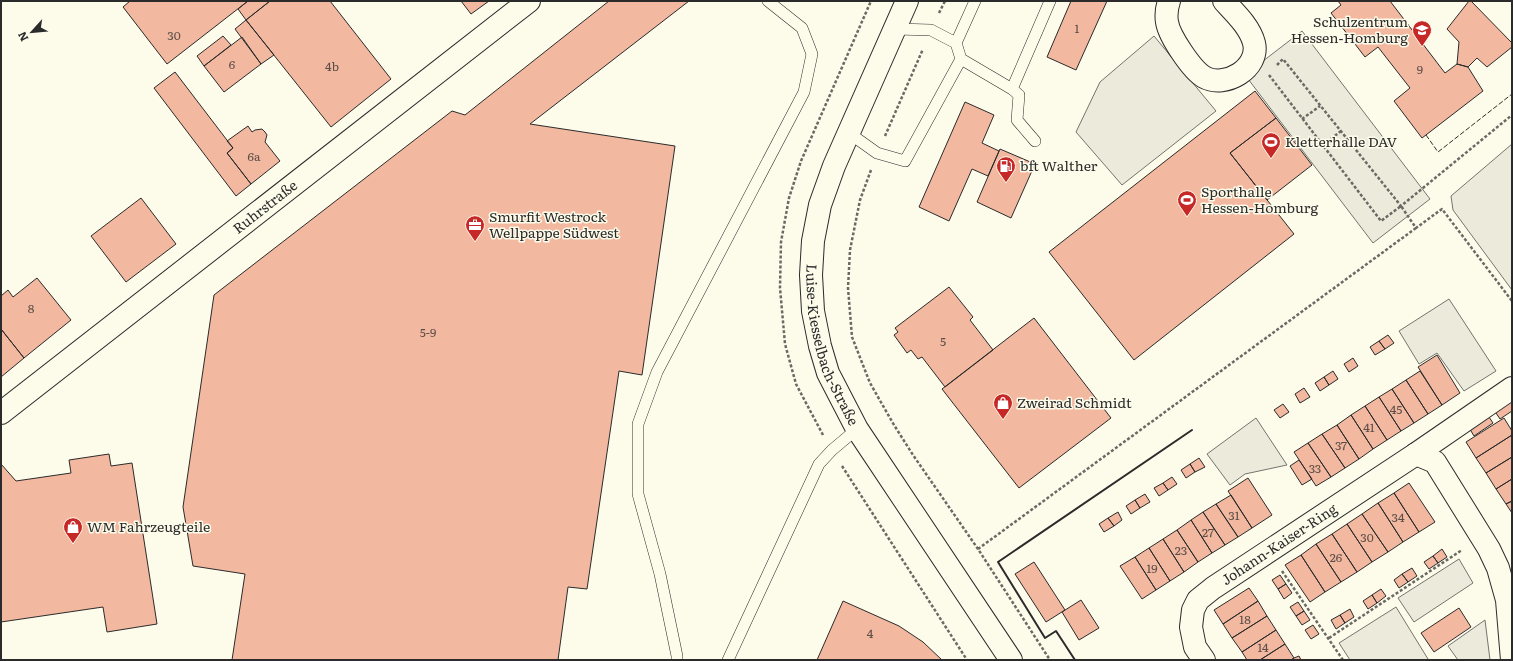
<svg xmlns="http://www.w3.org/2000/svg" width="1513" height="661" viewBox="0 0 1513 661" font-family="Literata,serif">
  <rect width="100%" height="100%" fill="#fdfbea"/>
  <!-- green -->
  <path fill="#ecebdb" stroke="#74746e" d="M 1512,144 L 1512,290 L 1453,210 L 1451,196 Z
    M 1396,607 L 1428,659 L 1426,660 L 1350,660 L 1339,643 Z"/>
  <!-- parking -->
  <path fill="#eceadb" stroke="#74746e" d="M 1302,31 L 1430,199 L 1373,243 L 1245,75 Z
    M 1154,36 L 1216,111 L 1122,185 L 1076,132 L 1100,82 Z
    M 1449,299 L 1496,371 L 1464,391 L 1437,353 L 1419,364 L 1399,331 Z
    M 1256,418 L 1287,465 L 1245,474 L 1230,485 L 1207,454 Z
    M 1459,559 L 1473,583 L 1414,622 L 1398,598 Z
    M 1485,620 L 1490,660 L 1458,660 L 1448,646 Z"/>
  <!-- building -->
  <path fill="#f2b8a0" stroke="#2b2b2b" d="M 130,1 L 248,1 L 167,64 L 123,7 Z
    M 248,1 L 270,1 L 246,20 L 238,9 Z
    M 270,1 L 330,1 L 391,79 L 331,127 L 246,20 Z
    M 461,1 L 489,1 L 471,14 Z
    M 609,1 L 689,1 L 530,124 L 675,146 L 642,375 L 619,371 L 587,589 L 568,587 L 558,660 L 232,660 L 245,574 L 193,566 L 183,507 L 214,295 L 452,111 L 465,115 Z
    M 1071,1 L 1107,1 L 1076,70 L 1047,57 Z
    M 1338,1 L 1390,1 L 1445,73 L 1457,64 L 1468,67 L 1483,91 L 1422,138 L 1394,101 L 1410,88 L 1378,47 L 1365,57 L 1331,13 L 1341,5 Z
    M 1469,1 L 1471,1 L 1512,43 L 1512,47 L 1487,67 L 1477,58 L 1468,67 L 1457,64 L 1459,42 L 1447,29 Z
    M 246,20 L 274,55 L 261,64 L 235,29 Z
    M 223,36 L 231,45 L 204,66 L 197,56 Z
    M 242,37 L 261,64 L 224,92 L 204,66 Z
    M 175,72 L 233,148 L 227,153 L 251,184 L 236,196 L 154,88 Z
    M 1255,91 L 1276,118 L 1230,153 L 1294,234 L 1134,360 L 1049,252 Z
    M 965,102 L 994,115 L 982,143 L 999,151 L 988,176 L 972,169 L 949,221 L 919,207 Z
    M 1276,118 L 1312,165 L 1267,200 L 1230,153 Z
    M 248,126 L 252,132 L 255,130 L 262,129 L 265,132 L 267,135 L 265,142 L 280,161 L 251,184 L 227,153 L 233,148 L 227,141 Z
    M 1000,149 L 1035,164 L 1011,218 L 977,202 Z
    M 141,198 L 176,244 L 126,282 L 91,236 Z
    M 37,278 L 71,320 L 24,358 L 1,329 L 1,296 L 8,290 L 13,297 Z
    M 949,287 L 973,317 L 970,320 L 993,350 L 945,387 L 922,357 L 918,359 L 911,350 L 907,353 L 894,335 L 898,332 L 895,328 Z
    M 1034,318 L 1111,418 L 1019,488 L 942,389 Z
    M 1,329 L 24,358 L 1,377 Z
    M 1388,335 L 1394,343 L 1385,349 L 1379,341 Z
    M 1379,341 L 1385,349 L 1375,355 L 1370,347 Z
    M 1437,355 L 1460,393 L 1442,405 L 1418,367 Z
    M 1353,358 L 1358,366 L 1349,372 L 1344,364 Z
    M 1333,371 L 1338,379 L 1329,385 L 1324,377 Z
    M 1420,371 L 1442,405 L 1428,414 L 1406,380 Z
    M 1324,377 L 1329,385 L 1320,391 L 1315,383 Z
    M 1406,380 L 1428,414 L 1414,423 L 1392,389 Z
    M 1304,388 L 1310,397 L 1300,403 L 1295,394 Z
    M 1392,389 L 1414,423 L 1401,431 L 1379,397 Z
    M 1379,397 L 1401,431 L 1387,440 L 1365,406 Z
    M 1512,398 L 1512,411 L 1500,419 L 1494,410 Z
    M 1283,404 L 1289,412 L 1280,418 L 1274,410 Z
    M 1365,406 L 1387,440 L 1373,449 L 1351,415 Z
    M 1487,414 L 1493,423 L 1474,436 L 1468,426 Z
    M 1351,415 L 1373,449 L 1359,459 L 1337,425 Z
    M 1504,418 L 1512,431 L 1512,435 L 1476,458 L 1466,442 Z
    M 1337,425 L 1359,459 L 1345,468 L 1322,434 Z
    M 1322,434 L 1345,468 L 1331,477 L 1308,443 Z
    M 1512,435 L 1512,457 L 1486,473 L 1476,458 Z
    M 1308,443 L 1331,477 L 1316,486 L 1294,452 Z
    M 109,454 L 111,466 L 132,463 L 157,624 L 107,632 L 103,607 L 1,622 L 1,464 L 16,481 L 71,473 L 69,460 Z
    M 1512,457 L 1512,479 L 1496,489 L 1486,473 Z
    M 1199,458 L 1205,467 L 1195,472 L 1190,464 Z
    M 1299,460 L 1312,479 L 1302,485 L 1290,466 Z
    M 1190,464 L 1195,472 L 1186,478 L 1181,470 Z
    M 1172,477 L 1177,484 L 1168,490 L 1163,483 Z
    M 1248,478 L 1272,515 L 1252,528 L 1228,491 Z
    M 1512,479 L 1512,501 L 1506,504 L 1496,489 Z
    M 1163,483 L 1168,490 L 1159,496 L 1154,488 Z
    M 1409,483 L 1435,522 L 1419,532 L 1394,493 Z
    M 1394,493 L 1419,532 L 1403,542 L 1378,503 Z
    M 1145,494 L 1150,502 L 1140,508 L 1135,500 Z
    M 1231,495 L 1252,528 L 1238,537 L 1216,504 Z
    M 1135,500 L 1140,508 L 1131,514 L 1126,506 Z
    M 1512,501 L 1512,513 L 1506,504 Z
    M 1378,503 L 1403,542 L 1388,552 L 1362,514 Z
    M 1216,504 L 1238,537 L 1225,545 L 1203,512 Z
    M 1118,512 L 1122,520 L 1114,526 L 1108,518 Z
    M 1203,512 L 1225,545 L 1212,553 L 1191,520 Z
    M 1362,514 L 1388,552 L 1372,562 L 1347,524 Z
    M 1108,518 L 1114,526 L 1104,532 L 1099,524 Z
    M 1191,520 L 1212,553 L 1198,562 L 1177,530 Z
    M 1347,524 L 1372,562 L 1357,572 L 1332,534 Z
    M 1177,530 L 1198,562 L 1184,572 L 1163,539 Z
    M 1332,534 L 1357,572 L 1341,582 L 1316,544 Z
    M 1163,539 L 1184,572 L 1170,581 L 1149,548 Z
    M 1316,544 L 1341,582 L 1325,592 L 1301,555 Z
    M 1149,548 L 1170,581 L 1156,590 L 1135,557 Z
    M 1442,549 L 1447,557 L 1438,563 L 1433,556 Z
    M 1301,555 L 1325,592 L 1310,602 L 1285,565 Z
    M 1433,556 L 1438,563 L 1429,569 L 1424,562 Z
    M 1135,557 L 1156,590 L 1142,599 L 1120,566 Z
    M 1034,562 L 1065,610 L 1046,622 L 1015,574 Z
    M 1412,568 L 1417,576 L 1408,582 L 1402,574 Z
    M 1402,574 L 1408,582 L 1399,588 L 1394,580 Z
    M 1280,575 L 1286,584 L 1278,589 L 1272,580 Z
    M 1286,584 L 1292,593 L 1284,599 L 1278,589 Z
    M 1249,588 L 1258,601 L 1223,624 L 1214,610 Z
    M 1381,589 L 1386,596 L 1377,603 L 1372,595 Z
    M 1372,595 L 1377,603 L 1368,609 L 1363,601 Z
    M 1081,600 L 1099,628 L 1079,640 L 1062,612 Z
    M 843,601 L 899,626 L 923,642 L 942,660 L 817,660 Z
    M 1258,601 L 1267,616 L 1232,638 L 1223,624 Z
    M 1298,602 L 1304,611 L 1296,616 L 1290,607 Z
    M 1459,608 L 1471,627 L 1434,652 L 1421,633 Z
    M 1350,609 L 1354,617 L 1345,623 L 1340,615 Z
    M 1304,611 L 1310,620 L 1302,625 L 1296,616 Z
    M 1340,615 L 1345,623 L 1336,629 L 1331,620 Z
    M 1267,616 L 1276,630 L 1242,652 L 1232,638 Z
    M 1313,625 L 1319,634 L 1311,639 L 1305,630 Z
    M 1276,630 L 1285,644 L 1260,660 L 1247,660 L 1242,652 Z
    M 1285,644 L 1294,658 L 1291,660 L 1260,660 Z
    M 1299,656 L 1301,660 L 1291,660 L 1294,658 Z"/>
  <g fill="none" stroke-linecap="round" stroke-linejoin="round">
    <!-- service casing -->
    <g stroke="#2b2b2b" stroke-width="12">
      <path id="service" d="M 896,29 L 931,30 L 956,43 L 961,59 L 1012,89 L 1019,95 L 1017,120 L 1035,141
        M 956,43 L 975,1
        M 1012,89 L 1050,1
        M 849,133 L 877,153 L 905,161 L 961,59
        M 677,660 L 677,656 L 660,574 L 638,494 L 638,424 L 657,372 L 804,92 L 812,54 L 802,28 L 768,1
        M 728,660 L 819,464 L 832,450 L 857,429"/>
    </g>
    <!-- minor casing -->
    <g stroke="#2b2b2b" stroke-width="24">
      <g id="minor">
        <path id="s1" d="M 907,1 L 834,166 L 820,205 L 813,241 L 811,275 L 813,311 L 820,346 L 828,373 L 857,429 L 1011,660"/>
        <path d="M 1169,1 C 1167,7 1166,16 1167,22 C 1169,36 1192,70 1204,77 C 1225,89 1260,68 1254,43 C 1250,27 1235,13 1224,1"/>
        <path id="s2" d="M 1,413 L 529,1"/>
        <path d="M 1416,454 L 1512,388"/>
        <path id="s3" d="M 1204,660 L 1195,647 L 1191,627 L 1193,610 L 1198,600 L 1213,588 L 1416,454 L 1435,462 L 1489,549 L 1498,568 L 1507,600 L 1512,660"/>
      </g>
    </g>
    <!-- path -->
    <path stroke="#6a6964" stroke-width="2.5" stroke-dasharray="3 2" stroke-linecap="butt" d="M 939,13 L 945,1
      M 1277,65 L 1283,59 L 1401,206 L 1512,115
      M 1269,75 L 1381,221 L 1401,206 L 1416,228 L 1442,209 L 1512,301
      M 1302,119 L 1320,106
      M 885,136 L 923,49
      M 1323,145 L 1341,131
      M 871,170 L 860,200 L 850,250 L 848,288 L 852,337 L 870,383 L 894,425 L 913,455 L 978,549 L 1050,660
      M 823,435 L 796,384 L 785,344 L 780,288 L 781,242 L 789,198 L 801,161 L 871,1
      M 842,466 L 967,660
      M 978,549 L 1416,228
      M 1282,571 L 1343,660
      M 1329,638 L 1462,550"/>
    <!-- service -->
    <use href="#service" stroke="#fdfbea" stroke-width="11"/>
    <!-- minor -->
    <use href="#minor" stroke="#fdfbea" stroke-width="22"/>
    <!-- fence -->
    <path stroke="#2b2b2b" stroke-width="1" stroke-dasharray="5 2" stroke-linecap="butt" d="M 1426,135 L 1438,152 L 1512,94"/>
    <!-- wall -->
    <path stroke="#2b2b2b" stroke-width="2" d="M 1075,660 L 1056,631 L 1045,638 L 998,562 L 1192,430"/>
  </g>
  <!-- icons -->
  <defs>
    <g id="school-pin" transform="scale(1)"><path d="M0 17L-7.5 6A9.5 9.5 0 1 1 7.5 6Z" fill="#c62828" stroke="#fdfbea"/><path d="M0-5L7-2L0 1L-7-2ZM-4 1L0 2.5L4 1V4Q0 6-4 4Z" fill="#fff"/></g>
    <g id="stadium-pin" transform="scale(1)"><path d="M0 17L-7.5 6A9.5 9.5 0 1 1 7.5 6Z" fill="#c62828" stroke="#fdfbea"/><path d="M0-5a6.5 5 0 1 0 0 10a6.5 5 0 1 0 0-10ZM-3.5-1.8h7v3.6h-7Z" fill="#fff"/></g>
    <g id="fuel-pin" transform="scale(1)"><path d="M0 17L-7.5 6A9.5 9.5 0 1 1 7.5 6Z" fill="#c62828" stroke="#fdfbea"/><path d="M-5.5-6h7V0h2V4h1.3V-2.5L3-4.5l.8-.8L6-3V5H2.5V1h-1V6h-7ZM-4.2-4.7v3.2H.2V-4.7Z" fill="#fff"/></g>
    <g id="office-pin" transform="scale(1)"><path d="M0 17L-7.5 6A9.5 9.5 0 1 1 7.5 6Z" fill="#c62828" stroke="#fdfbea"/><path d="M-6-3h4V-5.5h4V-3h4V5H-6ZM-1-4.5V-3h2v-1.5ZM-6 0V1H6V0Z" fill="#fff"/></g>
    <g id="shop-pin" transform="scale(1)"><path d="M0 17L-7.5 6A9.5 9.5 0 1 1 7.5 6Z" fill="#c62828" stroke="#fdfbea"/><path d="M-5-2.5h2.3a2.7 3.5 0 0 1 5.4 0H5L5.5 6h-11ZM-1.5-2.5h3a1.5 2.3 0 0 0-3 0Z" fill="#fff"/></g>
  </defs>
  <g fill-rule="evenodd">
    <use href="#school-pin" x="1422" y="30"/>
    <use href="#stadium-pin" x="1271" y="142"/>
    <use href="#fuel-pin" x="1006" y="166"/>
    <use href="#stadium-pin" x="1187" y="200"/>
    <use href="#office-pin" x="475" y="225"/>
    <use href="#shop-pin" x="1003" y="403"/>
    <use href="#shop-pin" x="73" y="527"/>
  </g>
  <g text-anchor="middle" stroke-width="3" stroke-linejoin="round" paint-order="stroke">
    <!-- number labels -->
    <g font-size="12" fill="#5d4e48">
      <text x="1077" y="33">1</text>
      <text x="174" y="40">30</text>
      <text x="232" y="69">6</text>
      <text x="332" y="71">4b</text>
      <text x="1420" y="74">9</text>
      <text x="254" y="161">6a</text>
      <text x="31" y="313">8</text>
      <text x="428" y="337">5-9</text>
      <text x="943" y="346">5</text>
      <text x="1396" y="414">45</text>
      <text x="1369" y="432">41</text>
      <text x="1341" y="450">37</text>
      <text x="1315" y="473">33</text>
      <text x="1234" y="520">31</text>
      <text x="1398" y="522">34</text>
      <text x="1208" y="537">27</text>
      <text x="1367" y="542">30</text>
      <text x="1181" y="555">23</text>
      <text x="1336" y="562">26</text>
      <text x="1152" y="573">19</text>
      <text x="1245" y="624">18</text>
      <text x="870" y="638">4</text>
      <text x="1263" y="652">14</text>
    </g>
    <!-- poi labels -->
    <g font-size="14" fill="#2b2b2b" stroke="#fdfbea" text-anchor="start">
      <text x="1408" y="27" text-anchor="end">Schulzentrum<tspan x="1408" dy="16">Hessen-Homburg</tspan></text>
      <text x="1285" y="147">Kletterhalle DAV</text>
      <text x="1020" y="171">bft Walther</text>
      <text x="1201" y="197">Sporthalle<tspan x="1201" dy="16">Hessen-Homburg</tspan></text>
      <text x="489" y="222">Smurfit Westrock<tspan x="489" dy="16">Wellpappe Südwest</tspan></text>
      <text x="1017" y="408">Zweirad Schmidt</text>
      <text x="87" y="532">WM Fahrzeugteile</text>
    </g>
    <!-- street labels -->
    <g font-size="14" fill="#2b2b2b" stroke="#fdfbea">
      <text dy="5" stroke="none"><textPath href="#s2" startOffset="335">Ruhrstraße</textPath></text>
      <text dy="5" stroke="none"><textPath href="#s1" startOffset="366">Luise-Kiesselbach-Straße</textPath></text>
      <text dy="5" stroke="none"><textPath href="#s3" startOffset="163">Johann-Kaiser-Ring</textPath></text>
    </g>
  </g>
  <!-- border -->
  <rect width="1513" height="661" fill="none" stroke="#2b2b2b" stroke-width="4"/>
  <!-- north arrow -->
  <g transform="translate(32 32) rotate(243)" stroke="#fdfbea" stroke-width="3" paint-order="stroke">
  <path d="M0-3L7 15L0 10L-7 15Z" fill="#2b2b2b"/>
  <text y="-6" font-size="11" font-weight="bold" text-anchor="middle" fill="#2b2b2b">N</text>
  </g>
</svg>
